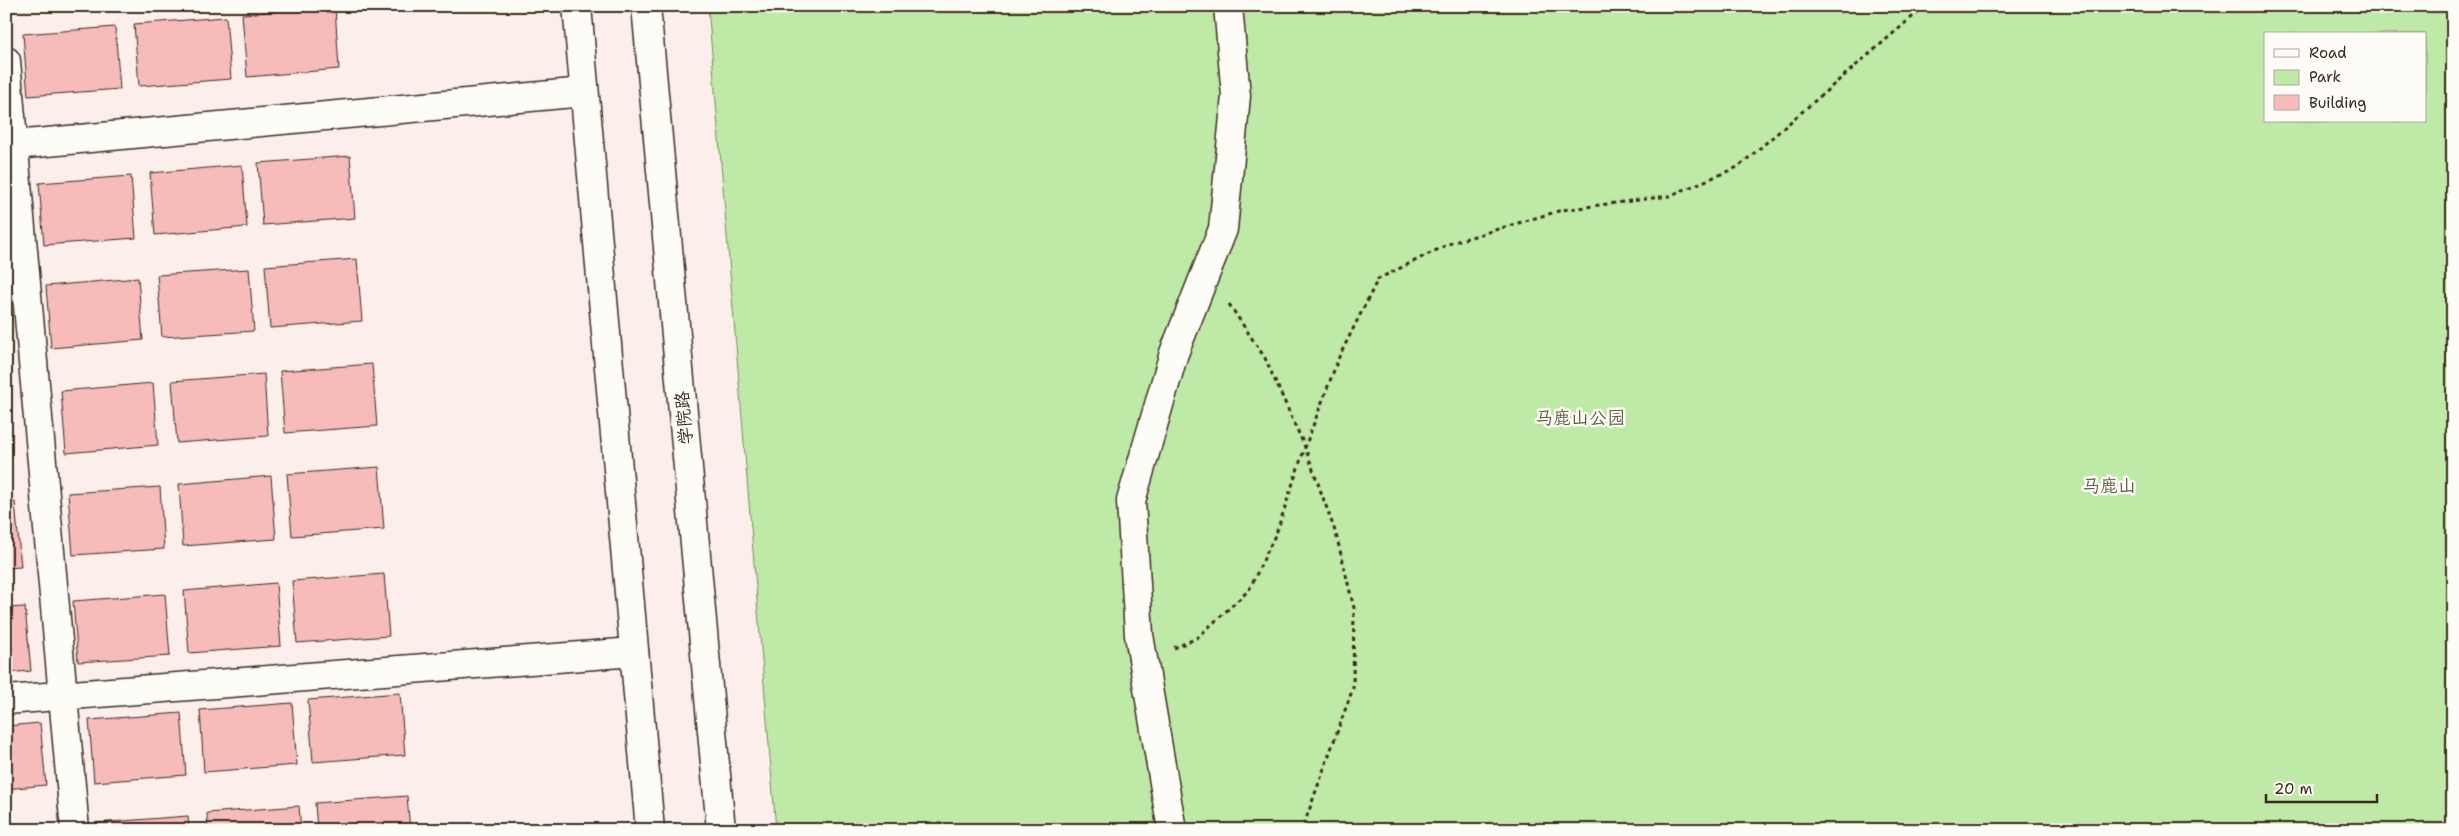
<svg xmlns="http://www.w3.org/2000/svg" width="2459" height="836" viewBox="0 0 2459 836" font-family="'Shantell Sans','LXGW WenKai TC',sans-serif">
  <rect width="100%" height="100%" fill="#fcefeb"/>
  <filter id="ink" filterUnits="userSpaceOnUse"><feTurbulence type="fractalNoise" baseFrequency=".02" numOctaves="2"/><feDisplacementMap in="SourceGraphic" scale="10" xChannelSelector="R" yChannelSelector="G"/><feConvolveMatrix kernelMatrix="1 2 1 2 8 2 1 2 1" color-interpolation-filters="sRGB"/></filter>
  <g filter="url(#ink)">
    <!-- green -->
    <path fill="#bee9a6" stroke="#7c8a62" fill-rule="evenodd" d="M 708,6 L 2453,6 L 2453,830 L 776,830 ZM 2265,34 L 2425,34 L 2425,121 L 2265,121 Z"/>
    <!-- building -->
    <path fill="#f7bbba" stroke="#3b2a1e" d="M 335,7 L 339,69 L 247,77 L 242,14 Z
      M 226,17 L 231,79 L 139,86 L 134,24 Z
      M 115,27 L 120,89 L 28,96 L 23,34 Z
      M 350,156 L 355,218 L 263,225 L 258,163 Z
      M 242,165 L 247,227 L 155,235 L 150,173 Z
      M 131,176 L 136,238 L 44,245 L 39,183 Z
      M 357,259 L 362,321 L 270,328 L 265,266 Z
      M 249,269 L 254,331 L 162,337 L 157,275 Z
      M 138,278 L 143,340 L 51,348 L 46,286 Z
      M 372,364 L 377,426 L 285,433 L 280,371 Z
      M 264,374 L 268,436 L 177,443 L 172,381 Z
      M 153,383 L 158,445 L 66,453 L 61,391 Z
      M 6,416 L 10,461 L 6,461 Z
      M 379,467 L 384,529 L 292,536 L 287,474 Z
      M 271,476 L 276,539 L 183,546 L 179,484 Z
      M 160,487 L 164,549 L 73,555 L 68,493 Z
      M 15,502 L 21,567 L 6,568 L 6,503 Z
      M 384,574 L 389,636 L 297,643 L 292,581 Z
      M 276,583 L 281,646 L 189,653 L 184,591 Z
      M 165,594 L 170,656 L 78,662 L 73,601 Z
      M 25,607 L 31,671 L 6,673 L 6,608 Z
      M 400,693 L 405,755 L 313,762 L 308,700 Z
      M 292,703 L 297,765 L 204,772 L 200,710 Z
      M 181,713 L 186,775 L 94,782 L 89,720 Z
      M 40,723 L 46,785 L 6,789 L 6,726 Z
      M 407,796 L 410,830 L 317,830 L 315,803 Z
      M 299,806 L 301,830 L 208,830 L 207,813 Z
      M 188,816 L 189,830 L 97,830 L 96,823 Z"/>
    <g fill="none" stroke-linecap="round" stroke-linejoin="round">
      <!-- minor casing -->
      <g stroke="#3b2a1e" stroke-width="31">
        <path id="minor" d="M 6,61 L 75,830
          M 15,145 L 584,92
          M 6,700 L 634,652
          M 1172,830 L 1139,635 L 1131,501 L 1174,353 L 1223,229 L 1236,96 L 1228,6"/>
      </g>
      <!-- major casing -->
      <g stroke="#3b2a1e" stroke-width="31">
        <path id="major" d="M 577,6 L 650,830
          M 646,6 L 721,830"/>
      </g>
      <!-- path -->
      <path stroke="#3b2a1e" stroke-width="3" stroke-dasharray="4 4" stroke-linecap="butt" d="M 2446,6 L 2453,11
        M 1229,304 L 1265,358 L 1305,447 L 1336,534 L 1354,608 L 1353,688 L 1302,830
        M 1174,648 L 1197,638 L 1249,590 L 1277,531 L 1305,447 L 1339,357 L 1378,279 L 1451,243 L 1562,210 L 1669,196 L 1738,167 L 1925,6"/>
      <!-- minor -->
      <use href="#minor" stroke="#fdfcf7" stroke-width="28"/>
      <!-- major -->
      <use href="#major" stroke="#fdfcf7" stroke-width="28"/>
    </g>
  </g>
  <g text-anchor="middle" stroke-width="5" stroke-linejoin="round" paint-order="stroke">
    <!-- street labels -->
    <g font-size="18" fill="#3b2a1e" stroke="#fdfcf7">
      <text transform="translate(684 418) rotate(-95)" y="6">学院路</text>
    </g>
    <!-- park labels -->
    <g font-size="18" fill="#5c5a40" stroke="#fdfcf7">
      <text x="1580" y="424">马鹿山公园</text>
      <text x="2109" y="492">马鹿山</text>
    </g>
  </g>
  <!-- margin -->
  <rect width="2459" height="836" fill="none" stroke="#fdfcf7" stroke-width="25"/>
  <rect x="12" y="12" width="2434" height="811" fill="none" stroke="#3b2a1e" stroke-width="2" filter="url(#ink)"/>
  <!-- legend -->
  <rect x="2264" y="32" width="162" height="90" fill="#fdfcf7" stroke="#afa8a0"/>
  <rect x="2274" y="49" width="25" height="8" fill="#fdfcf7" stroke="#afa8a0"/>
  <text x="2309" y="58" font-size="15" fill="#3b2a1e">Road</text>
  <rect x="2274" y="70" width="25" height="15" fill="#bee9a6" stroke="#afa8a0"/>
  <text x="2309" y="82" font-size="15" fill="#3b2a1e">Park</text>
  <rect x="2274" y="95" width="25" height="15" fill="#f7bbba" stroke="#afa8a0"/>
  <text x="2309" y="108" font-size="15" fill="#3b2a1e">Building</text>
  <!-- scale -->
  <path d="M2266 794v8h111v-8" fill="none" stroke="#3b2a1e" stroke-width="2.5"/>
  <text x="2274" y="794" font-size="15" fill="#3b2a1e" stroke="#fdfcf7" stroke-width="4" paint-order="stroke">20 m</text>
</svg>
